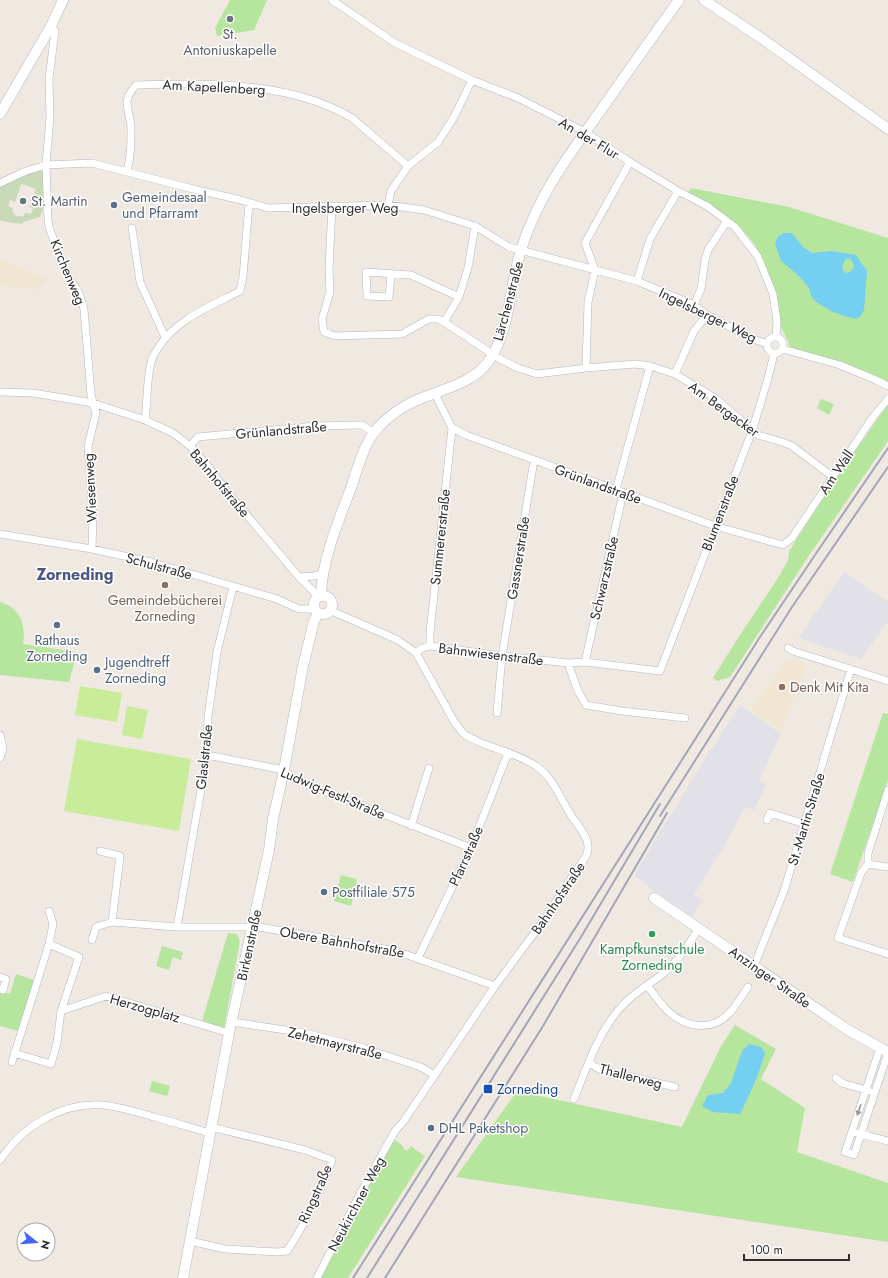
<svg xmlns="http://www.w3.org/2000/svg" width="888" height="1278" viewBox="0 0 888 1278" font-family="Jost,sans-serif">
  <rect width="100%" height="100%" fill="#efe9e1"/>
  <!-- industrial -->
  <path fill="#e3e1e8" d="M 844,572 L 888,602 L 888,621 L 861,659 L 798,638 Z
    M 740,705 L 781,734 L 759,781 L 766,784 L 754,810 L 745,807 L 728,839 L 694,895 L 702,900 L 692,917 L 656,892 L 634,875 L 703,762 Z"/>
  <!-- education -->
  <path fill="#f0e6d1" d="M 0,259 L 48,279 L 39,289 L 0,286 Z
    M 787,659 L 806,665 L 781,732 L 751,710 Z"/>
  <!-- green -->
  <path fill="#b6e59e" d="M 230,0 L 267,0 L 254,30 L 217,36 L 215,28 Z
    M 691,188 L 789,207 L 888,238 L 888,384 L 841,363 L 790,347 C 787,338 781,328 778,319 C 770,285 769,255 741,229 C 725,215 705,204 688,193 Z
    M 821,399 L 834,404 L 829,415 L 817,408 Z
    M 888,404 L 888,441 L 808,557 L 730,677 L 717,681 L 713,678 L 738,638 L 778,578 L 788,560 L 789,551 L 835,480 Z
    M 0,602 C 21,608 26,625 23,644 L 77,652 L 69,682 L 0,675 Z
    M 883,713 L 888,714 L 888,780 L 853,882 L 830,874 Z
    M 341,875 L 357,879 L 351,906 L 334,901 Z
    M 228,933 L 237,934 L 240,941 L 224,1028 L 202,1021 Z
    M 162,946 L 183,952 L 181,960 L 173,957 L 169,970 L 156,966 Z
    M 16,974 L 34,980 L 18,1031 L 0,1026 L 0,991 L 10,994 Z
    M 735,1025 L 776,1049 L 761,1079 L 805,1108 L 797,1152 L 888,1183 L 888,1242 L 456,1177 L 517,1091 L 682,1127 L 721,1046 Z
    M 152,1081 L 170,1086 L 167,1096 L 149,1091 Z
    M 394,1140 L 401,1144 L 406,1151 L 411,1146 L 416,1150 L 425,1156 L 348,1278 L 320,1278 L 363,1195 Z"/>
  <!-- cemetery -->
  <path fill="#c8d9b8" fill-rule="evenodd" d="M 36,171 L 41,171 L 43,173 L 45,203 L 40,217 L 23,222 L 22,224 L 1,221 L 0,219 L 0,186 L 18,178 ZM 22,184 L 36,189 L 29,207 L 33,208 L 31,214 L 25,213 L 24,216 C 18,217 15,216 12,211 L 13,208 L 8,206 L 10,200 L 15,202 L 20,188 L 19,187 Z"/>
  <!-- pitch -->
  <path fill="#c9ec9a" d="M 80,686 L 122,693 L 117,722 L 75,715 Z
    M 127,706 L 148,710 L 142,739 L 122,735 Z
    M 77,739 L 191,759 L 179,831 L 64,811 Z"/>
  <!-- water -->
  <path fill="#75cff0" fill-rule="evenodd" d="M 784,233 L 792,233 L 803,247 L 812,253 L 832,251 L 856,255 L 867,271 L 864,310 L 860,317 L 854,319 L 833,312 L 819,304 L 812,298 L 809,288 L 799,276 L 781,261 L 775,244 L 778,236 ZM 846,259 L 850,259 C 856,265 855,273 845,273 C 841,268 842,264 846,259 Z
    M 749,1044 L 761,1047 L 765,1053 C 759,1075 750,1094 740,1114 L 713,1112 L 702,1106 L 708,1095 L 723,1093 L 731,1083 L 742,1051 Z"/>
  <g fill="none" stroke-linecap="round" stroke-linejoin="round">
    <!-- street casing -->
    <g stroke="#b4b7c1" stroke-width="8">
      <path id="street" d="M 332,0 L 395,43 L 472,80 L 518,98 L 585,132 L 630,162 L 678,191 L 707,206 L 735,227 L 758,257 L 773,294 L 777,321 L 776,337
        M 51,26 L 55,31 L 49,79 L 50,117 L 46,165 L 48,220 L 49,227 L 65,271 L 79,293 L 84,309 L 91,395 L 96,413 L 88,446 L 93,517 L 92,549
        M 127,171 C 131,156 131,144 131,128 C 130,108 120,103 136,85 C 207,83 290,81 352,118 L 408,166
        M 0,183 L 26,171 L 46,165 L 92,163 L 197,190 L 237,199 L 268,208 L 388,205 L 424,210 L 475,226 L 509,247 L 637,281 L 694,305 L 707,315 L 751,338 L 767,344
        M 388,205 L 391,191 L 408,166 L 438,142 L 454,117 L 472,80
        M 332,207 L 329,269 L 330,292 L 322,319 L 324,332 L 335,336 L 402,334 L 429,319 L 438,319 L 444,322 L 500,359 L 518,368 L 537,374 L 586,368 L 635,364 L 650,366 L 675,374 L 715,398 L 758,435 L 782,442 L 792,446 L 833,477
        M 132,228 L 140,282 L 165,337
        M 391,274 L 389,297 L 367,296 L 366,272 L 411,275 L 459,297
        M 637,281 L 650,239 L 678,191
        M 694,305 L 701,289 L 705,260 L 708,250 L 727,221
        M 444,322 L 459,297 L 468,268 L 475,226
        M767 345a8 8 0 1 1 16 0a8 8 0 1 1-16 0Z
        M 783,349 L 840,365 L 876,380 L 888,386
        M 586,368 L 588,302 L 595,270 L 585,243 L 630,162
        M 675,374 L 694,331 L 707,315
        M 0,392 L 33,393 L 93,403 L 145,420 L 173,433 L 190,446 L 207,465 L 229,494 L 299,577 L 319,597
        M 435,394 L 452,428 L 466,435 L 715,526 L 783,545 L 792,538 L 873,417 L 888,399
        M 145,420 C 148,400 146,378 152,359 C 153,355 156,352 158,348 C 176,319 211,306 240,291 L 243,277 L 249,203
        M 190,446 L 198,437 L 315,426 L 358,425 L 362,425 L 374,433
        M 616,490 L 650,366
        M 0,534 L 92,549 L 151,562 L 277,599 L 299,609 L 315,609
        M 299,577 L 314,576 L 323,573
        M 430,646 L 430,632 L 452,428
        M 788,648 L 793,651 L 888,681
        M 416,653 L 422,648 L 430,646 L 502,656 L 568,663 L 585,662 L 660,671 L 752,431 L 767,382 L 774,354
        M 585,662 L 623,493
        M 568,663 L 578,691 L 586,705 L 622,711 L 685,718
        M 497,713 L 502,656 L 534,460
        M 0,735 L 3,749 L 0,758
        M 207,755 L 284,770 L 295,780 L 471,848
        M 888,790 L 868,853 L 868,864 L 861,873 L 838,938 L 888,954
        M 767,820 L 770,813 L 805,824
        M 411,826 L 429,768
        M 100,851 L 120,856 L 112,922
        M 868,864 L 888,867
        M 177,927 L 207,755 L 208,717 L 217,652 L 233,587
        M 92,940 L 96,927 L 112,922 L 177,927 L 259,927 L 396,951 L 495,986
        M 418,958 L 471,848 L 508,753
        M 754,966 L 784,891 L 851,669
        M 0,977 L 6,979 L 3,990 L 0,989
        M 647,985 C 652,992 658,1000 664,1007 C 683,1028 713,1034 732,1010 C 738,1003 743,994 748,987
        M 61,1011 L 106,996 L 229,1033
        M 232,1022 L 305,1033 L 363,1048 L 421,1067 L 434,1075
        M 880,1048 L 845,1152 L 854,1155 L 888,1053
        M 14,1053 L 51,1064 L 57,1043 L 61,1011 L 79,957 L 49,944
        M 12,1062 L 49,944 L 53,924 L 49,911
        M 589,1063 L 601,1070 L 610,1072 L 675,1087
        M 836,1078 L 842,1083 L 869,1091
        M 574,1099 C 586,1069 599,1031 621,1007 C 633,993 650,984 664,973 C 679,960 689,944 699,928
        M 857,1133 L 888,1141
        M 0,1160 C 23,1126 61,1102 103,1105 C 121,1107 137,1112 154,1117 C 173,1122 192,1128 210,1133
        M 190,1241 L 225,1249 L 278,1252 L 287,1251 C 304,1226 321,1189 332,1160 L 305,1150 L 211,1127
        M 317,1278 L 360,1194 L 395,1131 L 403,1122 L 495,986 L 544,920 L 586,856 C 593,842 581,830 573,818 C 561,801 554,778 536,766 C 519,754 497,750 479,742 C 474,739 467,737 463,733 C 460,730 458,726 455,723 L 416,653 L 398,640 L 389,636 L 334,612 L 330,608"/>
    </g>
    <!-- secondary casing -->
    <g stroke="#b4b7c1" stroke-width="11">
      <path id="secondary" d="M 704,0 L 764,40 L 888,129
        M 0,114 L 51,26 L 63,0
        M 321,596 C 321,563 339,519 351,488 C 357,470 362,450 373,434 C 381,423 393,413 405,406 C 432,390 469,388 488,362 C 507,336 509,300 516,269 C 520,252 525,236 532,221 C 549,181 576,145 601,110 C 627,73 653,36 679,0
        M314 605a9 9 0 1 1 18 0a9 9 0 1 1-18 0Z
        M 654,898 L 848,1030 L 888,1052
        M 183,1278 L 229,1033 L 269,850 L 273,819 L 284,770 L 303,666 L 314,621 L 318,613"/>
    </g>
    <!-- street -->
    <use href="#street" stroke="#fff" stroke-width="7"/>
    <!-- secondary -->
    <use href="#secondary" stroke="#fff" stroke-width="10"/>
    <!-- rail -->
    <path stroke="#a3a6b8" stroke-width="2" d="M 660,816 L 792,607 L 888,467
      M 353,1278 L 760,637 L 815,555 L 888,448
      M 367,1278 L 581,937 L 660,804
      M 385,1278 L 543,1026 L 667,813"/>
  </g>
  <!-- one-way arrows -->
  <defs><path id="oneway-solid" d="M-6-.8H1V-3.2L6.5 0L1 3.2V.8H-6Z"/></defs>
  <use fill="#969696" href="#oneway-solid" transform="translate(859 1110) rotate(109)"/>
  <!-- markers -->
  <g fill="#6b7280" stroke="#fff" stroke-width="1.5">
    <circle cx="230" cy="19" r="4"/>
    <circle cx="23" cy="201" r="4"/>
  </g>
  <g fill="#5c6f8a" stroke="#fff" stroke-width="1.5">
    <circle cx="114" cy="205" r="4"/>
    <circle cx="57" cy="625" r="4"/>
    <circle cx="97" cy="670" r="4"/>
    <circle cx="324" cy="892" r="4"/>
    <circle cx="431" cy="1128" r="4"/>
  </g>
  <g fill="#8d6e63" stroke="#fff" stroke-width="1.5">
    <circle cx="165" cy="585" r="4"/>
    <circle cx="782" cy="687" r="4"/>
  </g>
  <circle fill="#2e9e5b" stroke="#fff" stroke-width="1.5" cx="652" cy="934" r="4"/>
  <rect fill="#1a4fb4" stroke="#fff" stroke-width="1.5" x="483" y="1084" width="10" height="10" rx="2"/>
  <g text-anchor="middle" stroke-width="3" stroke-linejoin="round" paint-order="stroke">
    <!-- worship labels -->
    <g font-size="14" fill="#5b616d" stroke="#fff">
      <text x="230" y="39">St.<tspan x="230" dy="16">Antoniuskapelle</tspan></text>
      <text x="31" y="206" text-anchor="start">St. Martin</text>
    </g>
    <!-- street labels -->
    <g font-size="14" fill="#2e2e2e" stroke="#fff">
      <text transform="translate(214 87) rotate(3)" y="5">Am Kapellenberg</text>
      <text transform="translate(589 138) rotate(31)" y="5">An der Flur</text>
      <text x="345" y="213">Ingelsberger Weg</text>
      <text transform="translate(68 272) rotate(67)" y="5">Kirchenweg</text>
      <text transform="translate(508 301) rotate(-75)" y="5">Lärchenstraße</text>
      <text transform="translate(708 315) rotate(26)" y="5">Ingelsberger Weg</text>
      <text transform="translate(724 409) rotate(36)" y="5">Am Bergacker</text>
      <text transform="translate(281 430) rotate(-5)" y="5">Grünlandstraße</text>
      <text transform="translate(836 472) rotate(-56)" y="5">Am Wall</text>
      <text transform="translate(220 483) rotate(50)" y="5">Bahnhofstraße</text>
      <text transform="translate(598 484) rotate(20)" y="5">Grünlandstraße</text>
      <text transform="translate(90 488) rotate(-93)" y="5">Wiesenweg</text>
      <text transform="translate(720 513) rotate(-69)" y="5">Blumenstraße</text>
      <text transform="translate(440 537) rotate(-84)" y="5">Summererstraße</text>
      <text transform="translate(518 558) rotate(-81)" y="5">Gassnerstraße</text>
      <text transform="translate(159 566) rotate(15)" y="5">Schulstraße</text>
      <text transform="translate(604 578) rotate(-77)" y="5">Schwarzstraße</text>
      <text transform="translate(491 654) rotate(7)" y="5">Bahnwiesenstraße</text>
      <text transform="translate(204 757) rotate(-84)" y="5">Glaslstraße</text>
      <text transform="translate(333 793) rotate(23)" y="5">Ludwig-Festl-Straße</text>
      <text transform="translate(806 819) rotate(-73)" y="5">St.-Martin-Straße</text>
      <text transform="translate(466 856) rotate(-66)" y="5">Pfarrstraße</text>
      <text transform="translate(558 898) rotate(-56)" y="5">Bahnhofstraße</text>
      <text transform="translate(342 942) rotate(10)" y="5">Obere Bahnhofstraße</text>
      <text transform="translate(249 945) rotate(-78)" y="5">Birkenstraße</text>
      <text transform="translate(770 977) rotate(35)" y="5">Anzinger Straße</text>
      <text transform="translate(145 1008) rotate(16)" y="5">Herzogplatz</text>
      <text transform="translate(335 1043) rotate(14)" y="5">Zehetmayrstraße</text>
      <text transform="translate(631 1076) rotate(14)" y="5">Thallerweg</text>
      <text transform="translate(315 1194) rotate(-66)" y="5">Ringstraße</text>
      <text transform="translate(356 1204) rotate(-62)" y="5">Neukirchner Weg</text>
    </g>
    <!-- service labels -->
    <g font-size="14" fill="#4e5e75" stroke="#fff" text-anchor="start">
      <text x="122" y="202">Gemeindesaal<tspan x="122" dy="16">und Pfarramt</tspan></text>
      <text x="57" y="645" text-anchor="middle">Rathaus<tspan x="57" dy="16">Zorneding</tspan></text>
      <text x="105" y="667">Jugendtreff<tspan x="105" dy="16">Zorneding</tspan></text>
      <text x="332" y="897">Postfiliale 575</text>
      <text x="439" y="1133">DHL Paketshop</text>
    </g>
    <!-- education labels -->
    <g font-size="14" fill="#785e54" stroke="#fff">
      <text x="165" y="605">Gemeindebücherei<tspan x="165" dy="16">Zorneding</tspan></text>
      <text x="790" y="692" text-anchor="start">Denk Mit Kita</text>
    </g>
    <!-- leisure labels -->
    <g font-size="14" fill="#27864d" stroke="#fff">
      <text x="652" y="954">Kampfkunstschule<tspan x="652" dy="16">Zorneding</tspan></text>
    </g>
    <!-- transit labels -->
    <g font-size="14" fill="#164399" stroke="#fff" text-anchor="start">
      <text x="497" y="1094">Zorneding</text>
    </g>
    <!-- quarter labels -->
    <g font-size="16" font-weight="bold" fill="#4d5680" stroke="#fff">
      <text x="75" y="580">Zorneding</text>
    </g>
  </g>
  <!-- north arrow -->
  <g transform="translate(36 1242) rotate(107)"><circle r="19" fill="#ffffff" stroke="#ababab"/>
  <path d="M0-3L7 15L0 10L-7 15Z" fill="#4264fb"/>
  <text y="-6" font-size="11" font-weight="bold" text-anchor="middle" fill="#2e2e2e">N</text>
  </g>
  <!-- scale -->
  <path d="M744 1254v6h105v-6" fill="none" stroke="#2e2e2e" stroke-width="2"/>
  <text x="750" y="1254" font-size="12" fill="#2e2e2e" stroke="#ffffff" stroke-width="3" paint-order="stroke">100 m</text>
</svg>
